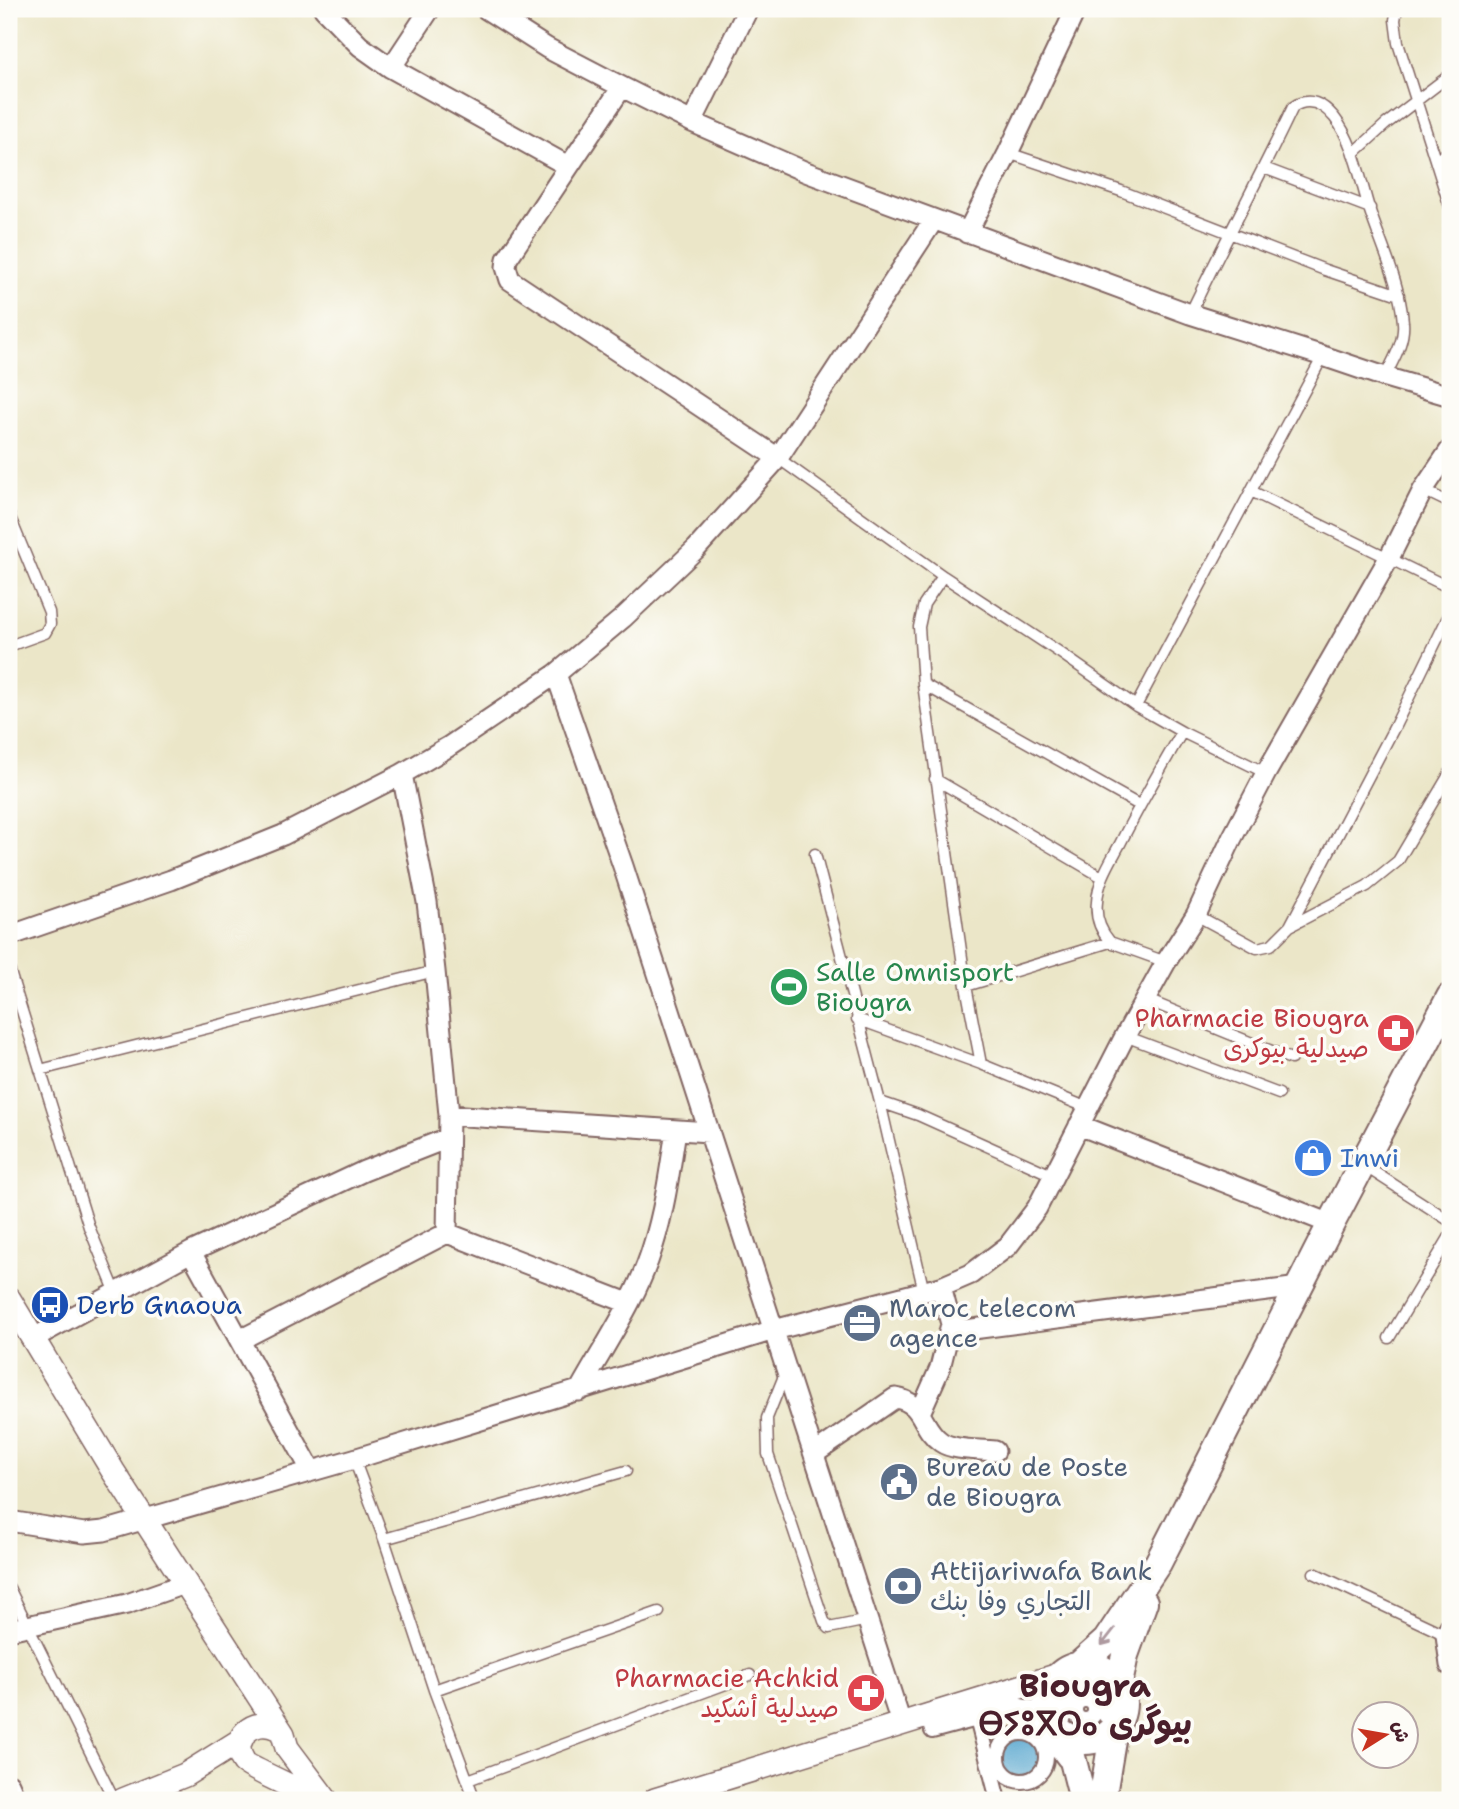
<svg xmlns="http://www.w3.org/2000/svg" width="1459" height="1809" viewBox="0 0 1459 1809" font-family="'Shantell Sans','Playpen Sans Arabic','Noto Sans Tifinagh',sans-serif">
  <rect width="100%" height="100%" fill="#fdfcf7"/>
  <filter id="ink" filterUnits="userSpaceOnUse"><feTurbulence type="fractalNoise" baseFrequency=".0143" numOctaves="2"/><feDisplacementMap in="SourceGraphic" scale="14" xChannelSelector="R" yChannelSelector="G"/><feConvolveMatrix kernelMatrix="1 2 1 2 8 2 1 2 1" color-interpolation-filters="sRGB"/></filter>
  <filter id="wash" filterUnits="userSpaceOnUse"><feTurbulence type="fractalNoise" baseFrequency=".00686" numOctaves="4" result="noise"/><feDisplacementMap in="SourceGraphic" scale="28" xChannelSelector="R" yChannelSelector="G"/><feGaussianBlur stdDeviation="1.57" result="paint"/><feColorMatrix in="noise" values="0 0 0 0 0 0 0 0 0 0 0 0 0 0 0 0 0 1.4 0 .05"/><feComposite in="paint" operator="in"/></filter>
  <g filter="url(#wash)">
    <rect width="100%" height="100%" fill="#ebe6c8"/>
    <!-- water -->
    <path fill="#54a5cf" stroke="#4f627d" stroke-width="2" d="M998 1757a24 24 0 1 1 48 0a24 24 0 1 1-48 0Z"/>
  </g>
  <g filter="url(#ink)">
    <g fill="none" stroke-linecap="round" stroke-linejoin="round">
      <!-- service casing -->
      <g stroke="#826562" stroke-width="13">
        <path id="service" d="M 1397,9 L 1395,20 L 1398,43 L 1450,207
          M 1008,153 L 1121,191 L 1325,270 L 1399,295
          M 1353,154 L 1386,124 L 1450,75
          M 1436,161 L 1450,150
          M 1264,168 L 1370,208
          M 1190,314 C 1223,244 1260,177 1293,107 C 1309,96 1323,104 1334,117 C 1354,142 1360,179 1369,208 C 1381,245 1400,283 1403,322 C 1405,342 1393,360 1385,377
          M 778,458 L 943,576 L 1059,652 L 1136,706 L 1182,732 L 1266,773
          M 1423,490 L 1450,503
          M 1251,491 L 1450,588
          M 9,515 L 49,612 L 50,624 L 45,633 L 9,646
          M 943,576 L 924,604 L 919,627 L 923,684 L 966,986 L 1110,942 L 1166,962
          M 923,684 L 1139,805
          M 1136,706 L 1323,356
          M 935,779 L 1102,877
          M 815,854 L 880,1102 L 924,1292
          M 1196,915 L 1257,948 L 1271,945 L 1290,926 L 1367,886 L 1398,861 L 1450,773
          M 1290,926 L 1395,726 L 1450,613
          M 1110,942 C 1100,930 1095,917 1097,902 C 1098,880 1111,861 1121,842 C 1140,804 1161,768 1182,732
          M 9,969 L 89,1227 L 116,1293
          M 966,986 L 981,1064 L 1088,1108
          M 1147,1000 L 1291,1059
          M 857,1019 L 981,1064
          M 1125,1036 L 1279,1094
          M 40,1070 L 435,971
          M 880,1102 L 918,1115 L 1054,1176
          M 1363,1165 L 1450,1221
          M 1389,1338 L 1450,1236
          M 786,1371 L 767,1418 L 768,1454 L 824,1621 L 829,1628 L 868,1620
          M 354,1459 L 384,1539 L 434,1690
          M 384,1539 L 626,1471
          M 1314,1573 L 1446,1635
          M 9,1588 L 114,1800
          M 468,1780 L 750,1675
          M 475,1800 L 434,1690 L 659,1612"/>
      </g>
      <!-- pedestrian casing -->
      <g stroke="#826562" stroke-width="18">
        <path id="pedestrian" d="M 1082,1678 C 1103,1680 1113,1696 1106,1716 C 1109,1679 1059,1681 1064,1718 L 1063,1716 C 1056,1698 1063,1683 1082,1678 Z
          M1075 1710a10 10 0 1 1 20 0a10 10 0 1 1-20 0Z
          M 1021,1715 L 1044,1732 L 1065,1760
          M 940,1717 L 929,1720 L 932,1731 L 977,1719 L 998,1800
          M998 1757a24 24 0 1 1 48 0a24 24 0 1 1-48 0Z"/>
      </g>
      <!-- minor casing -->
      <g stroke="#826562" stroke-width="23">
        <path id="minor" d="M 324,9 L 360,46 L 391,68 L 568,166
          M 486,9 L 547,48 L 622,87 L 692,122 L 806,172 L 1190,314 L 1323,356 L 1385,377 L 1450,396
          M 391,68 L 430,9
          M 622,87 L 507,259 L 506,267 L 510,280 L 778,458
          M 692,122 L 748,9
          M 967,233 L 1008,153 L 1076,9
          M 556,674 L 623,866 L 901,1723
          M 402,774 L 427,902 L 435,971 L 449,1115 L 447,1233
          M 9,936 L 171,880 L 283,835 L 402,774 L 448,747 L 556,674 L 623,618 L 696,549 L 778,458 L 933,221
          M 449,1115 L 709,1132
          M 1079,1125 L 1331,1224
          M 191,1252 L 311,1470
          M 941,1287 L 951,1324 L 965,1330 L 1299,1287
          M 32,1339 L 191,1252 L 364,1171 L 448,1138
          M 240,1340 L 447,1233 L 628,1303
          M 579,1391 C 605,1344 638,1297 653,1246 C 665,1208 670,1169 676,1130
          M 920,1413 L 940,1368 L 951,1324
          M 814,1454 L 895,1398 C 925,1402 920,1428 941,1442 C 954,1451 979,1449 995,1451
          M 9,1521 L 84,1533 L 104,1531 L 354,1459 L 774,1330 L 941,1287 L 971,1274 L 1008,1246 L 1037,1208 L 1125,1036 L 1166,962 L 1196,915 L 1232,838 L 1266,773 L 1389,558 L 1423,490 L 1450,450
          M 1450,1626 L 1446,1635 L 1450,1665
          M 9,1630 L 127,1604 L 184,1584
          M 9,1784 L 16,1800"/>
      </g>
      <!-- tertiary casing -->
      <g stroke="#826562" stroke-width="26">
        <path id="tertiary" d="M 9,1299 L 113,1471 L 283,1734 L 287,1748 L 326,1800
          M 975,1702 L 1049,1716
          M 277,1728 C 254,1716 228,1739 244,1762 C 248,1767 307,1794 319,1800
          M 123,1800 L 185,1775 L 241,1740
          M 655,1800 L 1059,1675"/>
      </g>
      <!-- secondary casing -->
      <g stroke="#826562" stroke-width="30">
        <path id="secondary" d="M1047 1703a38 38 0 1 1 76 0a38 38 0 1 1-76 0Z
          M 1079,1665 L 1106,1641 L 1158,1563 L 1331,1224 L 1450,997
          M 1119,1684 L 1125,1655 L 1144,1602
          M 1067,1737 L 1083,1800
          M 1102,1800 L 1114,1729"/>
      </g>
      <!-- service -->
      <use href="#service" stroke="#fff" stroke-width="10"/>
      <!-- pedestrian -->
      <use href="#pedestrian" stroke="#fff" stroke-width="14"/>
      <!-- minor -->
      <use href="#minor" stroke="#fff" stroke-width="19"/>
      <!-- tertiary -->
      <use href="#tertiary" stroke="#fff" stroke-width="23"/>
      <!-- secondary -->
      <use href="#secondary" stroke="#fff" stroke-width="26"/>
    </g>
    <!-- one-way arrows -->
    <defs><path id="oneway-shaft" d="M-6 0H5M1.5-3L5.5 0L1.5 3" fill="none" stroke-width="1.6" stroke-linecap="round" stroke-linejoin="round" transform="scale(1.75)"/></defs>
    <use stroke="#ae9aa0" href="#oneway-shaft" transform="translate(1108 1637) rotate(128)"/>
  </g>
  <!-- icons -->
  <defs>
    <g id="stadium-disc" transform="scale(2.0125)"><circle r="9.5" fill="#2e9e5b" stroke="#fdfcf7"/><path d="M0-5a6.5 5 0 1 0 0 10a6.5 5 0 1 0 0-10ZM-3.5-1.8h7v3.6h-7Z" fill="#fff"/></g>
    <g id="pharmacy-disc" transform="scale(2.0125)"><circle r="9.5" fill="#e0444e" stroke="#fdfcf7"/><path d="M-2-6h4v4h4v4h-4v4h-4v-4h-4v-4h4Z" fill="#fff"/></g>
    <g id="shop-disc" transform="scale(2.0125)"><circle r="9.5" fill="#3f7fe0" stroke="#fdfcf7"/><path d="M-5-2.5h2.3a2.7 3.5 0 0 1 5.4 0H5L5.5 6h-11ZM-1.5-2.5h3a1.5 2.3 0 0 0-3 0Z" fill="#fff"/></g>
    <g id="bus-disc" transform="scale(2.0125)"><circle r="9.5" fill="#1a4fb4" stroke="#fdfcf7"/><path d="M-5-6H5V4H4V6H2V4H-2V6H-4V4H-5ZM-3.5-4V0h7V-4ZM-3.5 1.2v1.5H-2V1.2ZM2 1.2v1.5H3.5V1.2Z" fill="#fff"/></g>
    <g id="office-disc" transform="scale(2.0125)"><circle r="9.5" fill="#5c6f8a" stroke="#fdfcf7"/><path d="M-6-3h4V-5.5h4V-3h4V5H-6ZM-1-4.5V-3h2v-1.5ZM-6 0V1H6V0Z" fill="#fff"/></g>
    <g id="civic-disc" transform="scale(2.0125)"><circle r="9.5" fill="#5c6f8a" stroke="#fdfcf7"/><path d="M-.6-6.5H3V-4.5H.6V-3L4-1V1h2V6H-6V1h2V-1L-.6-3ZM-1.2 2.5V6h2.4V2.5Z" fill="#fff"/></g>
    <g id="bank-disc" transform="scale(2.0125)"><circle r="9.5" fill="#5c6f8a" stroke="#fdfcf7"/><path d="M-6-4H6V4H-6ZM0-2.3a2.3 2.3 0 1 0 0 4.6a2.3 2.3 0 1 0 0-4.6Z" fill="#fff"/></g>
  </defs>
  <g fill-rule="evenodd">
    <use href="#stadium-disc" x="789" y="987"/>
    <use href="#pharmacy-disc" x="1396" y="1033"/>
    <use href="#shop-disc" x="1313" y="1158"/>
    <use href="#bus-disc" x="50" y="1305"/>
    <use href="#office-disc" x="862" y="1323"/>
    <use href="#civic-disc" x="899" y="1482"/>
    <use href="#bank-disc" x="903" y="1586"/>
    <use href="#pharmacy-disc" x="866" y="1693"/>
  </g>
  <g text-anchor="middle" stroke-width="7" stroke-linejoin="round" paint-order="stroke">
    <!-- leisure labels -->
    <g font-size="26" fill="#27864d" stroke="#fdfcf7" text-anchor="start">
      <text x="816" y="981">Salle Omnisport<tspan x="816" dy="30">Biougra</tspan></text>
    </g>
    <!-- health labels -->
    <g font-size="26" fill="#be3a42" stroke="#fdfcf7" text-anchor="end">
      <text x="1369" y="1027">Pharmacie Biougra<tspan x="1369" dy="30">صيدلية بيوكرى</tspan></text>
      <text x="839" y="1687">Pharmacie Achkid<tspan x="839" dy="30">صيدلية أشكيد</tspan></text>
    </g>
    <!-- shop labels -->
    <g font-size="26" fill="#366cbe" stroke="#fdfcf7" text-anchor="start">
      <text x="1340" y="1167">Inwi</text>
    </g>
    <!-- transit labels -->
    <g font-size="26" fill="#164399" stroke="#fdfcf7" text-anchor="start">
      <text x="77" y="1314">Derb Gnaoua</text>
    </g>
    <!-- service labels -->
    <g font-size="26" fill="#4e5e75" stroke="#fdfcf7" text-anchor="start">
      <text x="889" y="1317">Maroc telecom<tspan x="889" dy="30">agence</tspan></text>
      <text x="926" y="1476">Bureau de Poste<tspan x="926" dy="30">de Biougra</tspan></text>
      <text x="930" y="1580">Attijariwafa Bank<tspan x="930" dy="30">التجاري وفا بنك</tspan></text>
    </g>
    <!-- district labels -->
    <g font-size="33" font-weight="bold" fill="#4a1f2b" stroke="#fdfcf7">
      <text x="1085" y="1697">Biougra<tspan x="1085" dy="38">ⴱⵢⵓⴳⵔⴰ بيوگرى</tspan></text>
    </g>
  </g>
  <!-- margin -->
  <rect width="1459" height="1809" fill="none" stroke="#fdfcf7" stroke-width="35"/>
  <!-- north arrow -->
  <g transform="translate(1385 1735) rotate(79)"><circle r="33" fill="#fdfcf7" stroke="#b5a4a5" stroke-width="2"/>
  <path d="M0-5L12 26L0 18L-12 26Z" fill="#c8321e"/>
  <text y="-10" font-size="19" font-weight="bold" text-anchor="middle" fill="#4a1f2b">ش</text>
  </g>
</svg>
